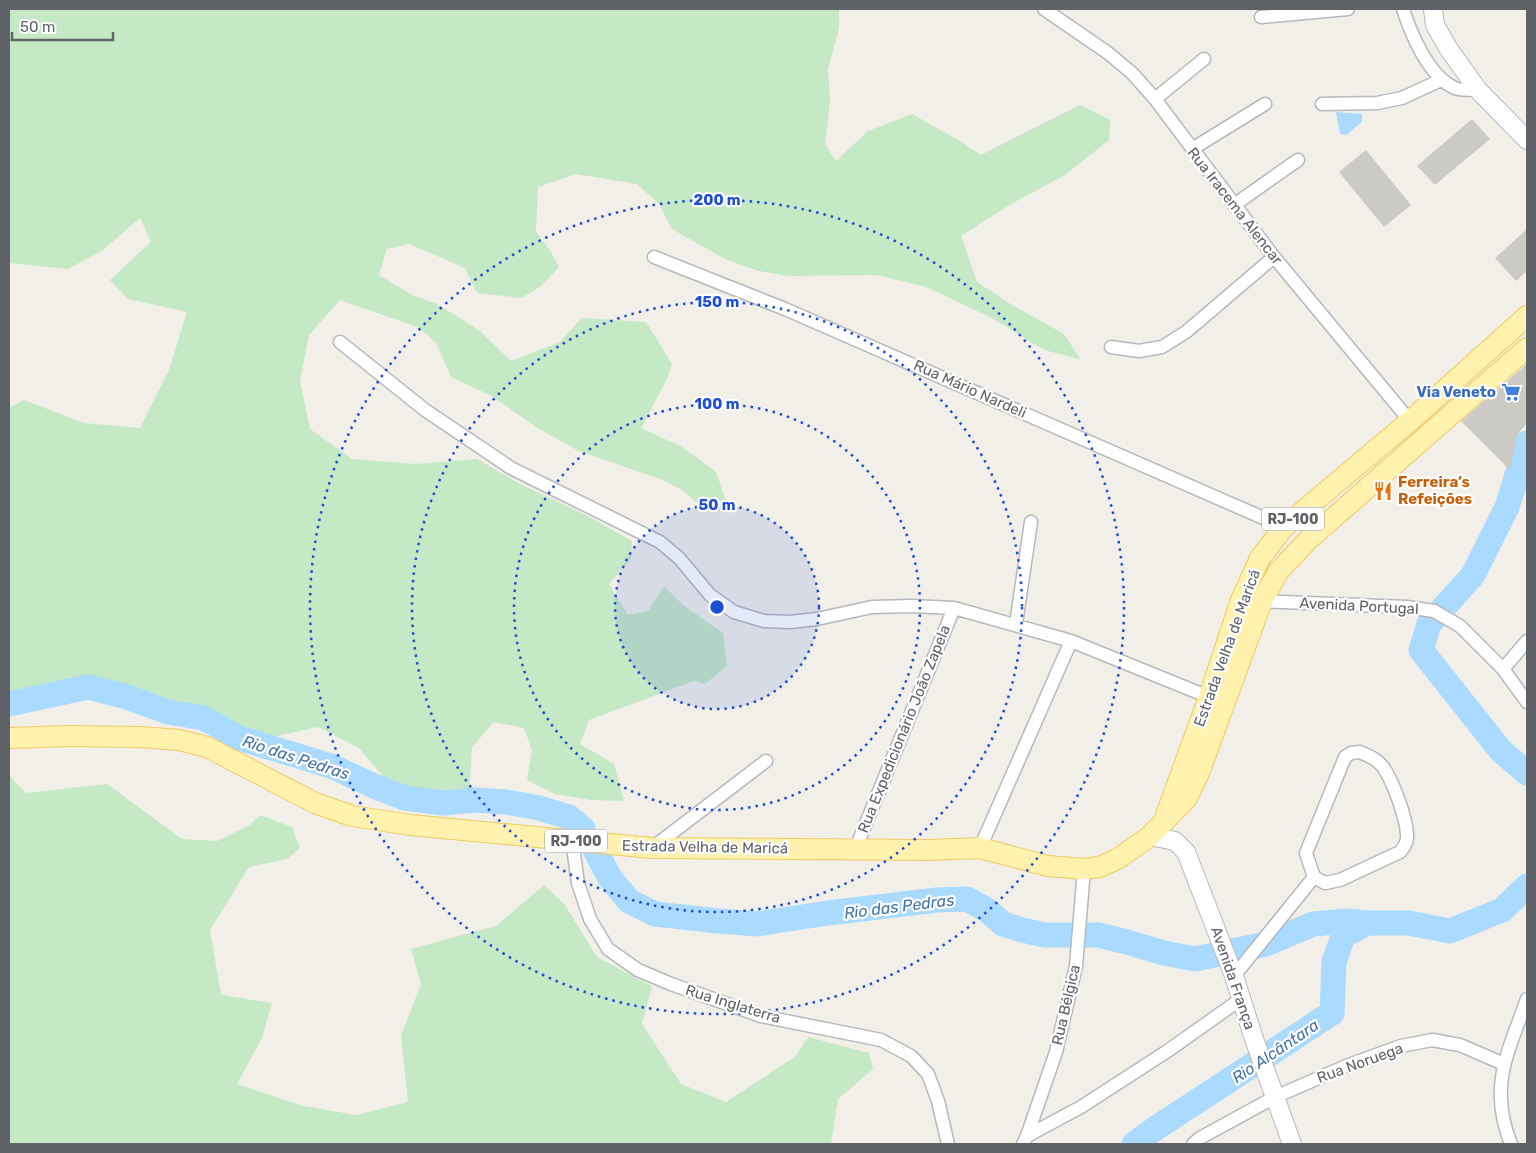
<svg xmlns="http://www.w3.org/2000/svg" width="1536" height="1153" viewBox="0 0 1536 1153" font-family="Rubik,sans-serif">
  <rect width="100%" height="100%" fill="#f1efe8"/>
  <!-- green -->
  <path fill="#c5e8c5" d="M 9,9 L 839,9 L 839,28 L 828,69 L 830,101 L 825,144 L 836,161 L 868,131 L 912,114 L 960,141 L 981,155 L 1080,105 L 1110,120 L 1109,140 L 1065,175 L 1011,204 L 961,236 L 977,282 L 1012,305 L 1064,334 L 1080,359 L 1044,350 L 990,317 L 926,287 L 877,275 L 789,276 L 759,271 L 727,260 L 672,229 L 659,204 L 637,184 L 576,174 L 538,187 L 536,232 L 551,252 L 559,267 L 540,287 L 521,298 L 477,293 L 465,268 L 409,244 L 387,249 L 379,275 L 412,295 L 437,304 L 480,331 L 511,361 L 560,342 L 582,318 L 646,322 L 672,364 L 668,377 L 641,428 L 682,447 L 716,472 L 730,512 L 704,509 L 684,491 L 660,479 L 579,451 L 539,429 L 492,396 L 451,377 L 436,343 L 420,328 L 340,300 L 309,335 L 300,381 L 310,429 L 352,459 L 416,464 L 477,459 L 522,485 L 586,515 L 632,541 L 631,559 L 609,584 L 628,615 L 648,611 L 664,586 L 683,605 L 723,633 L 727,666 L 705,684 L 694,681 L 589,720 L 580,744 L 614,764 L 624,801 L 591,800 L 555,794 L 527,780 L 532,750 L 524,728 L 494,722 L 472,747 L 469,793 L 428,794 L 386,780 L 359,748 L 318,727 L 269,738 L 175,701 L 109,682 L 9,704 L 9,408 L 24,400 L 84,423 L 140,428 L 169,370 L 187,312 L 128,299 L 110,280 L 151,242 L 140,218 L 103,250 L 68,269 L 9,263 Z
    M 9,772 L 12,779 L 26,793 L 107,784 L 182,839 L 217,841 L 250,825 L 260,815 L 292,827 L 300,848 L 287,859 L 249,867 L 210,930 L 221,995 L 272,1003 L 262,1038 L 237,1084 L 303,1106 L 356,1115 L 408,1102 L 401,1036 L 421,984 L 411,949 L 496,926 L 544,885 L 565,905 L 597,957 L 652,986 L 642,1024 L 681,1084 L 726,1102 L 796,1056 L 808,1037 L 869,1053 L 873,1069 L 838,1099 L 831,1144 L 9,1144 Z"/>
  <!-- water -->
  <path fill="#aadaff" d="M 1336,112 L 1362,114 L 1362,122 L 1346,135 L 1340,134 Z"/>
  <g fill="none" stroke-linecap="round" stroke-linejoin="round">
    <!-- river -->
    <path stroke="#aadaff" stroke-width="25" d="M 1527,443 L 1507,507 L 1473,575 L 1429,624 L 1421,650 L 1501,751 L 1527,773
      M 9,704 L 88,687 L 124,696 L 168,712 L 204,718 L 239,738 L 331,766 L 376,787 L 405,798 L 443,803 L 474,800 L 506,802 L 539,808 L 569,817 L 583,829
      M 595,850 L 610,878 L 629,901 L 655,914 L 719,921 L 757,924 L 828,913 L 937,900 L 967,899 L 987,910 L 1003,924 L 1022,930 L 1045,935 L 1098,935 L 1127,942 L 1164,953 L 1195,959 L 1266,944 L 1313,924 L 1347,921 L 1367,923
      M 1134,1144 L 1156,1128 L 1332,1013 L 1334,962 L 1343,936 L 1367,923 L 1408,923 L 1450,931 L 1502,910 L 1527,886"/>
  </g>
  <!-- building -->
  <path fill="#cccac5" d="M 1472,119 L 1490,139 L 1435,185 L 1417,166 Z
    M 1366,150 L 1411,205 L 1384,227 L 1339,172 Z
    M 1527,229 L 1527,271 L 1516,281 L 1495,258 Z
    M 1527,364 L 1527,423 L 1517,435 L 1510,470 L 1461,421 Z"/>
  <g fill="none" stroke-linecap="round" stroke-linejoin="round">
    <!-- street casing -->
    <g stroke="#b5b8bc" stroke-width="15">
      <path id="street" d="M 1044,9 L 1108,53 L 1132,73 L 1155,99 L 1274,257 L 1410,421
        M 1403,9 C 1411,34 1429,77 1455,88 C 1461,91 1471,89 1478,90
        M 1261,17 L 1348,9
        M 1155,99 L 1204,59
        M 1322,104 L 1377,103 L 1402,98 L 1441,80
        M 1192,149 L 1265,104
        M 1234,205 L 1298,160
        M 654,257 L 785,309 L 1284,527
        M 340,342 L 425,410 L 511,468 L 660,542 L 679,558 L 710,595 L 734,612 L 764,621 L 790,622 L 817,619 L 872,607 L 911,606 L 954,608 L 1071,641 L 1209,697
        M 1111,347 L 1139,351 L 1162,347 L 1186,332 L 1274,257
        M 1256,601 L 1407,607 L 1434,611 L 1460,626 L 1503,669 L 1527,702
        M 1016,624 L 1031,522
        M 1503,669 L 1527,641
        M 1360,752 C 1369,756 1377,759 1383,767 C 1393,781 1406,817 1407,834 C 1408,842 1404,847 1400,852 L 1340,880 L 1325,883 L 1314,877 L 1306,853 L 1345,757 L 1351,753 Z
        M 572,840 L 578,883 L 590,919 L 608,949 L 638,970 L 671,984 L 761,1016 L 881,1040 L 911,1056 L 928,1074 L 938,1101 L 948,1144
        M 652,848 L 766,761
        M 980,848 L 1071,641
        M 855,850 L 954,608
        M 1234,976 L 1314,877
        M 1027,1136 L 1081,1107 L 1166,1052 L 1241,999
        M 1023,1144 L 1027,1136 L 1056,1052 L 1076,966 L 1084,869
        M 1193,1144 L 1200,1138 L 1275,1097 L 1346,1066 L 1401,1046 L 1432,1040 L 1460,1045 L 1504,1064
        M 1511,1144 C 1488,1086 1508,1053 1527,999"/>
    </g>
    <!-- secondary casing -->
    <g stroke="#b6babf" stroke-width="20">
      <path id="secondary" d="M 1433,9 L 1435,25 L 1448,48 L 1478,90 L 1527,140
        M 1150,836 L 1175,841 L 1186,852 L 1234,976 L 1254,1039 L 1292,1144"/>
    </g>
    <!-- primary casing -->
    <g stroke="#f2c960" stroke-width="22">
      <path id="primary" d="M 9,738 L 68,736 L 141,737 L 179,740 L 207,747 L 315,803 L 352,816 L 410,825 L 652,848 L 930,850 L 980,848 L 1048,866 L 1084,869 L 1100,867 L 1119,858 L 1150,836 L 1187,798 L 1199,773 L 1262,601 L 1278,572 L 1307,541 L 1527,348
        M 1166,815 L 1209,697 L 1241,600 L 1260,558 L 1284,527 L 1410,421 L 1527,316"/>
    </g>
    <!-- street -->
    <use href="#street" stroke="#fff" stroke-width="12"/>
    <!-- secondary -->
    <use href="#secondary" stroke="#fff" stroke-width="18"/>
    <!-- primary -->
    <use href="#primary" stroke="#fff2af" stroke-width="20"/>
  </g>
  <!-- distance rings -->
  <circle cx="717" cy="607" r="102" fill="#1d4ed8" fill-opacity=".12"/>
  <g fill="none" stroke="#1d4ed8" stroke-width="2.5" stroke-dasharray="2.5 5">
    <circle cx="717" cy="607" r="102"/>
    <circle cx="717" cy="607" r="203"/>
    <circle cx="717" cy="607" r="305"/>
    <circle cx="717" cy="607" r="407"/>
  </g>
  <!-- icons -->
  <defs>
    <g id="supermarket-bare" transform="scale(1.5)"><path d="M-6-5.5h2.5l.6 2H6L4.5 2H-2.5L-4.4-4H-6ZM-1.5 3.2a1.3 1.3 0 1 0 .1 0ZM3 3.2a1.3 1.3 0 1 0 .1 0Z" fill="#3f7fe0" stroke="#fff" stroke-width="2.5" paint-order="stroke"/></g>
    <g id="restaurant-bare" transform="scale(1.5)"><path d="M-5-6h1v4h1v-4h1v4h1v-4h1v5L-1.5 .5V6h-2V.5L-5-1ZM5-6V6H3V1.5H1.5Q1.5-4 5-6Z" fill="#e8710a" stroke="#fff" stroke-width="2.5" paint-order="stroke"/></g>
  </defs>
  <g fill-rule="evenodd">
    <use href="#supermarket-bare" x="1511" y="392"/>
    <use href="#restaurant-bare" x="1383" y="491"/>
  </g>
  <g text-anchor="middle" stroke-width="4.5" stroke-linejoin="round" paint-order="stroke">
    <!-- shield labels -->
    <g fill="#fff" stroke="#8f9295" stroke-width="1">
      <rect x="1262" y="507.5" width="62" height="23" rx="4"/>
      <rect x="545" y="829.5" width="62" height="23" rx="4"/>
    </g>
    <g font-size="14" font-weight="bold" fill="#5f6368">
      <text x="1293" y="524">RJ-100</text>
      <text x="576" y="846">RJ-100</text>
    </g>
    <!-- street labels -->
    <g font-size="15" fill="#5f6368" stroke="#fff">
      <text transform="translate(1235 206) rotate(52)" y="5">Rua Iracema Alencar</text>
      <text transform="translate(970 389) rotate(24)" y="5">Rua Mário Nardeli</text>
      <text transform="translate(1359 606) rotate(3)" y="5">Avenida Portugal</text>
      <text transform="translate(1227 648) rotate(-70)" y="5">Estrada Velha de Maricá</text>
      <text transform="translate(904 729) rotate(-68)" y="5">Rua Expedicionário João Zapela</text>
      <text transform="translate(705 847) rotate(1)" y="5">Estrada Velha de Maricá</text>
      <text transform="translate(1233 978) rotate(71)" y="5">Avenida França</text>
      <text transform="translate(733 1004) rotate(17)" y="5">Rua Inglaterra</text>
      <text transform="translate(1066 1005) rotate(-77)" y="5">Rua Bélgica</text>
      <text transform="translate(1360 1063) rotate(-20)" y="5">Rua Noruega</text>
    </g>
    <!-- shop labels -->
    <g font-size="15" font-weight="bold" fill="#366cbe" stroke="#fff" text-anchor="end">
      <text x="1496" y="397">Via Veneto</text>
    </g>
    <!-- food labels -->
    <g font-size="15" font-weight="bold" fill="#c56008" stroke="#fff" text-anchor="start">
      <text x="1398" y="487">Ferreira’s<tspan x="1398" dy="17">Refeições</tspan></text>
    </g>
    <!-- water labels -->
    <g font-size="16" font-style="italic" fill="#4174aa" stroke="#fff">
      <text transform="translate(296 757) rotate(18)" y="6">Rio das Pedras</text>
      <text transform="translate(899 906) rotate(-7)" y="6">Rio das Pedras</text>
      <text transform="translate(1275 1051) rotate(-34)" y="6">Rio Alcântara</text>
    </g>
  </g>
  <circle cx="717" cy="607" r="8" fill="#1d4ed8" stroke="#fff" stroke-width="2.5"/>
  <g font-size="15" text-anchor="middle" font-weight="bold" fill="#1d4ed8" stroke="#fff" stroke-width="4.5" stroke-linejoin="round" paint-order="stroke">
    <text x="717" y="205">200 m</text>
    <text x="717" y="307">150 m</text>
    <text x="717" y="409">100 m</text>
    <text x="717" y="510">50 m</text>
  </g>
  <!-- border -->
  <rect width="1536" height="1153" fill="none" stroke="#5f6368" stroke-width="20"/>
  <!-- scale -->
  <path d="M12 32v8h101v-8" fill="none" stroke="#5f6368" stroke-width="2.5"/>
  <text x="20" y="32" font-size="15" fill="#5f6368" stroke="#ffffff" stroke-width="4" paint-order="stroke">50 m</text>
</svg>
